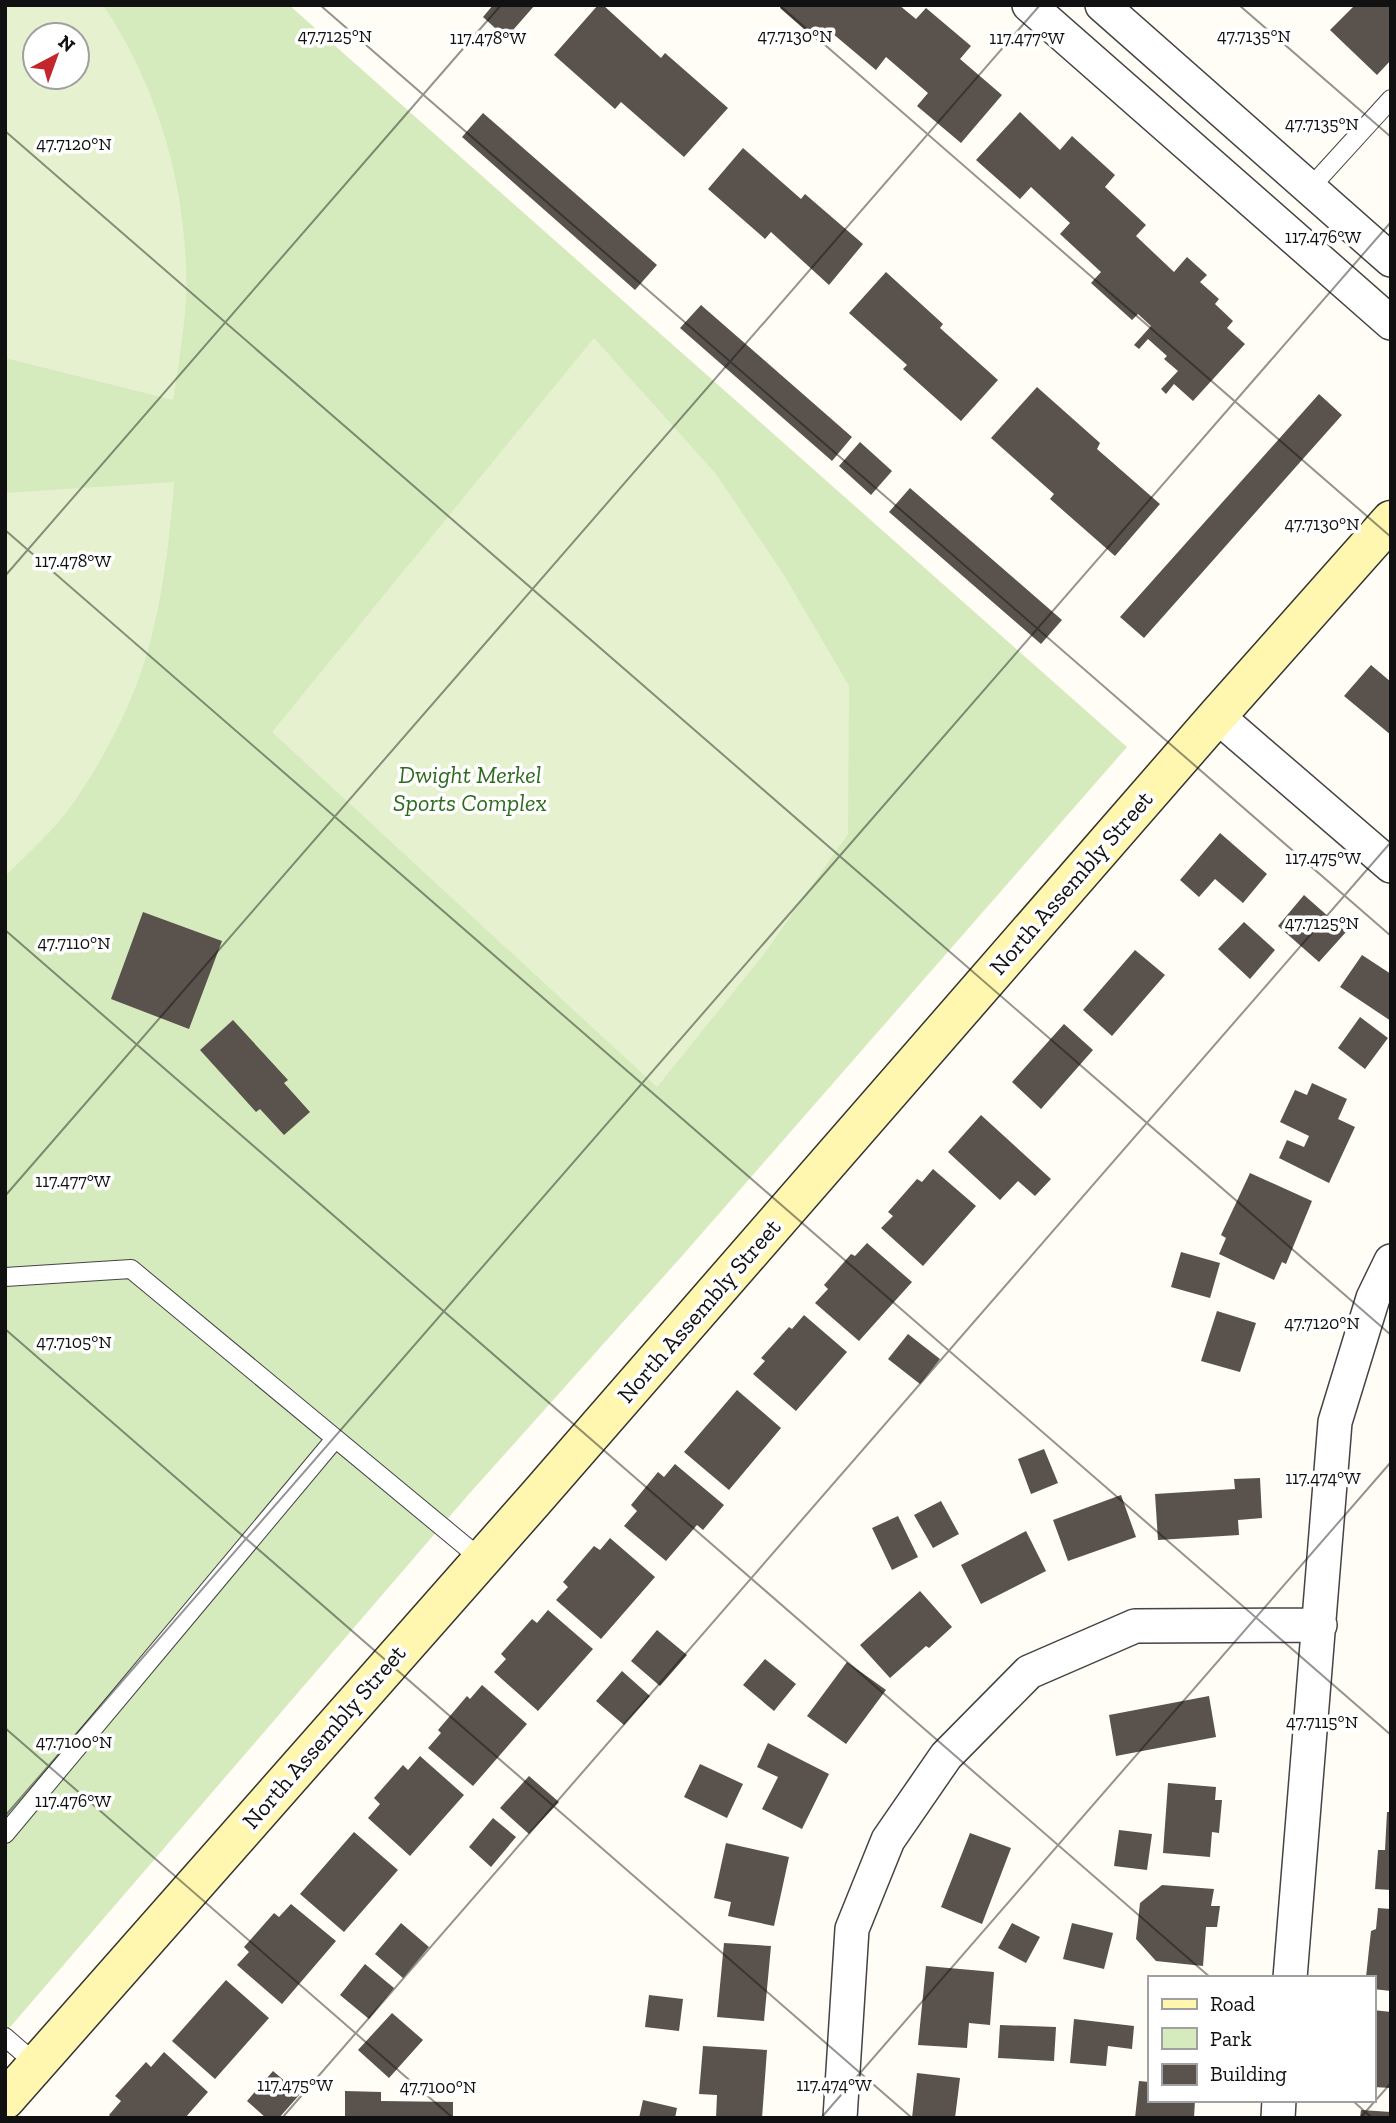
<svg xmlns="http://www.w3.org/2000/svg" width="1396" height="2123" viewBox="0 0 1396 2123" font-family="'Zilla Slab',serif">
  <rect width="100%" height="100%" fill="#fffdf5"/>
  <!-- green -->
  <path fill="#d5ebbd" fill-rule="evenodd" d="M 5,5 L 289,5 L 1127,747 L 682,1256 L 469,1494 L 5,2033 ZM 35,35 L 77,35 L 77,77 L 35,77 Z"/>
  <!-- pitch -->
  <path fill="#e6f2cf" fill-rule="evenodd" d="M 5,5 L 103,5 C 161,91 189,196 186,299 C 184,333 178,367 173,400 L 5,358 ZM 35,35 L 77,35 L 77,77 L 35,77 Z
    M 594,338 L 716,474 L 784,575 L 849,686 L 848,834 L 764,954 L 657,1087 L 272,732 Z
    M 174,482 C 170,541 160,620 140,675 C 124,720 100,764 74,802 C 55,829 29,853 5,876 L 5,493 Z"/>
  <!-- building -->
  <path fill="#5a524d" d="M 493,5 L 535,5 L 506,38 L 483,17 Z
    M 598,5 L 603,5 L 661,58 L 665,53 L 728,108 L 684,157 L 621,102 L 615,109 L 554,55 Z
    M 782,5 L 899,5 L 916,19 L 926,8 L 971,46 L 960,59 L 1002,95 L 961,143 L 917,106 L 928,93 L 886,57 L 876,70 L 832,33 L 822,45 L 780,8 Z
    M 1355,5 L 1391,5 L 1391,60 L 1377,75 L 1330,30 Z
    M 1020,112 L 1060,150 L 1072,136 L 1115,175 L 1105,187 L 1146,225 L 1136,236 L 1174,272 L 1187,257 L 1207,275 L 1200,282 L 1219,299 L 1215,304 L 1233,321 L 1227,328 L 1245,344 L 1193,401 L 1174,384 L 1166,394 L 1161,389 L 1178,371 L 1164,359 L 1167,356 L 1148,339 L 1139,349 L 1134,345 L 1151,326 L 1138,314 L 1132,320 L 1091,283 L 1101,272 L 1060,234 L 1070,223 L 1031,187 L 1020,199 L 976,160 Z
    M 483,113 L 657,265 L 635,290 L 462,137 Z
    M 743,148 L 801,199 L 805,194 L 863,244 L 829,285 L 771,232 L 765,239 L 708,189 Z
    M 886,272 L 943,324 L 940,328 L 998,380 L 961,421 L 903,369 L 907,365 L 849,313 Z
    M 701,305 L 852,437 L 832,461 L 680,328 Z
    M 1037,387 L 1100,443 L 1097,449 L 1160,504 L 1115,556 L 1050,499 L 1054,494 L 991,438 Z
    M 1319,394 L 1342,415 L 1144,638 L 1120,617 Z
    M 860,442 L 892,471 L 871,495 L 839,466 Z
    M 910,488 L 1062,620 L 1041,644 L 889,512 Z
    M 1371,665 L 1391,682 L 1391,735 L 1344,696 Z
    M 1220,833 L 1267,874 L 1243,903 L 1215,879 L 1199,897 L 1180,880 Z
    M 1304,895 L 1346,932 L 1319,962 L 1278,926 Z
    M 143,912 L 222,941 L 189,1029 L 111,999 Z
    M 1244,922 L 1275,950 L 1250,979 L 1218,949 Z
    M 1135,950 L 1165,975 L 1112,1036 L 1083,1010 Z
    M 1362,955 L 1391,974 L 1391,1021 L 1340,987 Z
    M 1360,1017 L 1388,1038 L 1365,1069 L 1338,1048 Z
    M 233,1020 L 288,1080 L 284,1083 L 310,1112 L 284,1135 L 260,1109 L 256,1112 L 200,1050 Z
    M 1064,1024 L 1093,1050 L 1041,1109 L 1012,1082 Z
    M 1312,1083 L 1347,1099 L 1338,1119 L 1355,1127 L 1329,1183 L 1279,1158 L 1287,1140 L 1304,1147 L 1309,1136 L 1280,1122 L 1295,1090 L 1307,1095 Z
    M 981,1115 L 1051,1179 L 1035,1196 L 1018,1181 L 1000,1200 L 948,1152 Z
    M 933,1169 L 976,1206 L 923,1266 L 881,1228 L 893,1216 L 888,1212 L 917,1179 L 922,1182 Z
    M 1250,1173 L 1312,1201 L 1286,1264 L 1282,1262 L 1274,1280 L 1219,1254 L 1226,1238 L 1221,1235 Z
    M 867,1243 L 912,1282 L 859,1341 L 815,1303 L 828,1289 L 824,1285 L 851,1254 L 855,1256 Z
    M 1181,1252 L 1220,1263 L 1210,1298 L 1171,1287 Z
    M 1217,1311 L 1256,1323 L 1240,1372 L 1201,1361 Z
    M 804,1315 L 847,1352 L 796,1411 L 753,1374 L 765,1361 L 761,1358 L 789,1327 L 792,1329 Z
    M 908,1334 L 940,1359 L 920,1384 L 888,1359 Z
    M 737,1390 L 781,1428 L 729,1490 L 684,1452 Z
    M 1044,1449 L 1058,1483 L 1031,1494 L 1018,1459 Z
    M 675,1464 L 724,1505 L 703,1530 L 697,1525 L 666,1561 L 624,1526 L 637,1511 L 631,1505 L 658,1472 L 664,1477 Z
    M 1260,1478 L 1262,1518 L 1238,1520 L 1239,1535 L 1158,1540 L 1155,1494 L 1235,1489 L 1234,1479 Z
    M 1121,1495 L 1136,1537 L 1068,1561 L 1053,1520 Z
    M 941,1501 L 959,1534 L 933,1548 L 914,1515 Z
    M 898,1516 L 918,1557 L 892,1570 L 872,1528 Z
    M 1026,1531 L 1046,1571 L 981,1604 L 961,1565 Z
    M 610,1538 L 655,1577 L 601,1639 L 556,1600 L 568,1587 L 563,1582 L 594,1546 L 600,1550 Z
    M 920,1591 L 952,1627 L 929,1648 L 926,1646 L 890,1678 L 860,1645 Z
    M 548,1610 L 593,1649 L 538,1711 L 494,1672 L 506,1659 L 501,1654 L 532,1619 L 537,1623 Z
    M 657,1630 L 687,1655 L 660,1686 L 631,1661 Z
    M 765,1659 L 796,1684 L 774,1711 L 743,1685 Z
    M 847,1662 L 886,1690 L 846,1744 L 807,1716 Z
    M 622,1671 L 650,1696 L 624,1725 L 596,1701 Z
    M 482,1685 L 527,1724 L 473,1786 L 428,1748 L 441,1733 L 438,1730 L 467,1696 L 470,1699 Z
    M 1209,1696 L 1216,1737 L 1116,1756 L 1109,1715 Z
    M 768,1743 L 829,1774 L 802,1829 L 762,1809 L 778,1777 L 757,1767 Z
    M 420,1756 L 464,1795 L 410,1856 L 368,1818 L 380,1804 L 374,1798 L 403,1765 L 408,1770 Z
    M 700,1764 L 743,1784 L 727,1818 L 684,1797 Z
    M 529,1776 L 559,1802 L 529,1834 L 500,1808 Z
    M 1168,1783 L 1216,1787 L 1215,1800 L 1222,1800 L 1219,1833 L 1212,1832 L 1210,1857 L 1163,1853 Z
    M 1387,1812 L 1391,1812 L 1391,1890 L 1375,1889 L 1378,1850 L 1385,1850 Z
    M 493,1818 L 516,1837 L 491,1867 L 469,1847 Z
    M 1119,1830 L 1152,1834 L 1147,1870 L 1114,1866 Z
    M 354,1832 L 398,1870 L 344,1932 L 300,1894 Z
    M 970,1833 L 1011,1848 L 982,1924 L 941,1907 Z
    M 726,1843 L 789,1857 L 774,1926 L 728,1916 L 731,1902 L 714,1898 Z
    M 1162,1885 L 1214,1889 L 1211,1906 L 1220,1906 L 1217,1927 L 1206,1927 L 1203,1966 L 1156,1961 L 1136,1939 L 1140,1903 Z
    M 291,1904 L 336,1941 L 282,2004 L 237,1965 L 249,1952 L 244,1947 L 274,1913 L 279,1917 Z
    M 1378,1908 L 1391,1909 L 1391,1991 L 1373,1989 L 1373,1978 L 1366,1977 L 1371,1931 L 1376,1929 Z
    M 401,1923 L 429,1947 L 403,1978 L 375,1954 Z
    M 1012,1923 L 1040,1937 L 1026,1963 L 998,1948 Z
    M 1072,1923 L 1113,1933 L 1104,1969 L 1063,1959 Z
    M 724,1943 L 771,1946 L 764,2021 L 717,2017 Z
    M 365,1964 L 394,1988 L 369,2019 L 340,1995 Z
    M 926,1966 L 994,1972 L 990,2025 L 969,2023 L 967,2048 L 918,2045 Z
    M 226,1980 L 269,2018 L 215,2079 L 172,2041 Z
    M 649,1995 L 683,1999 L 679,2031 L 645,2027 Z
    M 1373,2010 L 1391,2012 L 1391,2088 L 1373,2087 Z
    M 392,2013 L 423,2040 L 389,2078 L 358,2050 Z
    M 1074,2019 L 1134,2026 L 1132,2049 L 1108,2046 L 1106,2066 L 1070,2063 Z
    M 1000,2025 L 1056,2027 L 1054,2061 L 998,2058 Z
    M 703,2046 L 767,2050 L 762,2118 L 716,2118 L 717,2095 L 699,2094 Z
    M 164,2052 L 208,2092 L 185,2118 L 112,2118 L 109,2115 L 121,2101 L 115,2096 L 146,2062 L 151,2067 Z
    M 273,2071 L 300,2094 L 279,2118 L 266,2118 L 247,2101 Z
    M 917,2073 L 960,2078 L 955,2118 L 912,2118 Z
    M 1139,2081 L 1149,2082 L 1149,2100 L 1195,2100 L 1194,2118 L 1135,2118 Z
    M 345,2091 L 381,2092 L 381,2101 L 453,2102 L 453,2118 L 345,2118 Z
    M 643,2100 L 677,2108 L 675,2118 L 639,2118 Z
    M 1361,2110 L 1391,2112 L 1391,2118 L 1360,2118 Z"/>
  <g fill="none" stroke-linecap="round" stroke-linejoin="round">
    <!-- lane casing -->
    <g stroke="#444" stroke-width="20">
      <path id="lane" d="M 1310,188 L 1391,99
        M 5,1277 L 131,1269 L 481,1559
        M 5,1834 L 335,1439
        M 5,2037 L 36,2064"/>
    </g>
    <!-- street casing -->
    <g stroke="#444" stroke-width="36">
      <path id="street" d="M 1029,5 L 1391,323
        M 1102,5 L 1391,260
        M 1217,716 L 1391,866
        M 1290,1978 L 1335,1422 L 1373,1298 L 1391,1261
        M 840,2118 L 852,1929 L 888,1840 L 946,1756 L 1029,1672 L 1135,1626 L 1320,1625
        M 1278,2118 L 1279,2100"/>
    </g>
    <!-- secondary casing -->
    <g stroke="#333" stroke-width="41">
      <path id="secondary" d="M 5,2100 L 536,1498 L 1217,716 L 1391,520"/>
    </g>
    <!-- lane -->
    <use href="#lane" stroke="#fff" stroke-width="18"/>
    <!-- street -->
    <use href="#street" stroke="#fff" stroke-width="33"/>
    <!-- secondary -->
    <use href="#secondary" stroke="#fff6b0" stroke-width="38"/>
  </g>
  <!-- ticks -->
  <path fill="none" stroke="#111" stroke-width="2" stroke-opacity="0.45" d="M 320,5 L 1391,936M 779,5 L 1391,537M 1239,5 L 1391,137M 5,131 L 1391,1335M 5,530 L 1391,1735M 5,576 L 501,5M 5,930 L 1211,1978M 5,1196 L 1040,5M 5,1329 L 912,2118M 5,1728 L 453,2118M 5,1816 L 1391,222M 1352,2100 L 1372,2118M 282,2118 L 1391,842M 821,2118 L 1391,1462M 1360,2118 L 1391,2083"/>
  <g text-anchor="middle" stroke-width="7" stroke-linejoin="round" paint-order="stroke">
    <!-- park labels -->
    <g font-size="24" font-style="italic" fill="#2f6b1f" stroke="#fff">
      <text x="470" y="783">Dwight Merkel<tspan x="470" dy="28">Sports Complex</tspan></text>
    </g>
    <!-- street labels -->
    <g font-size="24" fill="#111" stroke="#fff">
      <text transform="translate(1071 883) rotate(-49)" y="8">North Assembly Street</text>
      <text transform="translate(699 1311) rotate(-49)" y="8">North Assembly Street</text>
      <text transform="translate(324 1737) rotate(-49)" y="8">North Assembly Street</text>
    </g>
  </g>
  <g font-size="18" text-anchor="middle" fill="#111" stroke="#fff" stroke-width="7" stroke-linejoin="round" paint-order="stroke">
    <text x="335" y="42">47.7125°N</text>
    <text x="795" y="42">47.7130°N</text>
    <text x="1254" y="42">47.7135°N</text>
    <text x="488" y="44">117.478°W</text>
    <text x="1027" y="44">117.477°W</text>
    <text x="1322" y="130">47.7135°N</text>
    <text x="74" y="150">47.7120°N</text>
    <text x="1323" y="243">117.476°W</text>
    <text x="1322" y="530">47.7130°N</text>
    <text x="73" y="567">117.478°W</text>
    <text x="1323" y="864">117.475°W</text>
    <text x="1322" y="929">47.7125°N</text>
    <text x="74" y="949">47.7110°N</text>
    <text x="73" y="1187">117.477°W</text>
    <text x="1322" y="1329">47.7120°N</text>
    <text x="74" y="1348">47.7105°N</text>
    <text x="1323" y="1484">117.474°W</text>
    <text x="1322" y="1728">47.7115°N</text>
    <text x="74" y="1748">47.7100°N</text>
    <text x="73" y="1807">117.476°W</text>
    <text x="295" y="2091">117.475°W</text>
    <text x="834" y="2091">117.474°W</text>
    <text x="438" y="2093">47.7100°N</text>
  </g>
  <!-- border -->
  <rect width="1396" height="2123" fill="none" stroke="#111111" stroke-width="14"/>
  <!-- legend -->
  <rect x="1148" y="1976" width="228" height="126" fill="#ffffff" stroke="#a0a0a0" stroke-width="2"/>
  <rect x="1162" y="1999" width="35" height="10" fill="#fff6b0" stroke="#a0a0a0" stroke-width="2"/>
  <text x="1210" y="2011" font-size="21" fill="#111111">Road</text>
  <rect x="1162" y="2028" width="35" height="21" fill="#d5ebbd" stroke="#a0a0a0" stroke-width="2"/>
  <text x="1210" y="2046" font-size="21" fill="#111111">Park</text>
  <rect x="1162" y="2064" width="35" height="21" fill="#5a524d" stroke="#a0a0a0" stroke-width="2"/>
  <text x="1210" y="2081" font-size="21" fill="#111111">Building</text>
  <!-- north arrow -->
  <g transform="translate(56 56) rotate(41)"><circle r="33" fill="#ffffff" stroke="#a0a0a0" stroke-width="2"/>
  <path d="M0-5L12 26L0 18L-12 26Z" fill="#c4262e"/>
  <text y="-10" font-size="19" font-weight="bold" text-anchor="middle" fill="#111111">N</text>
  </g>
</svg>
